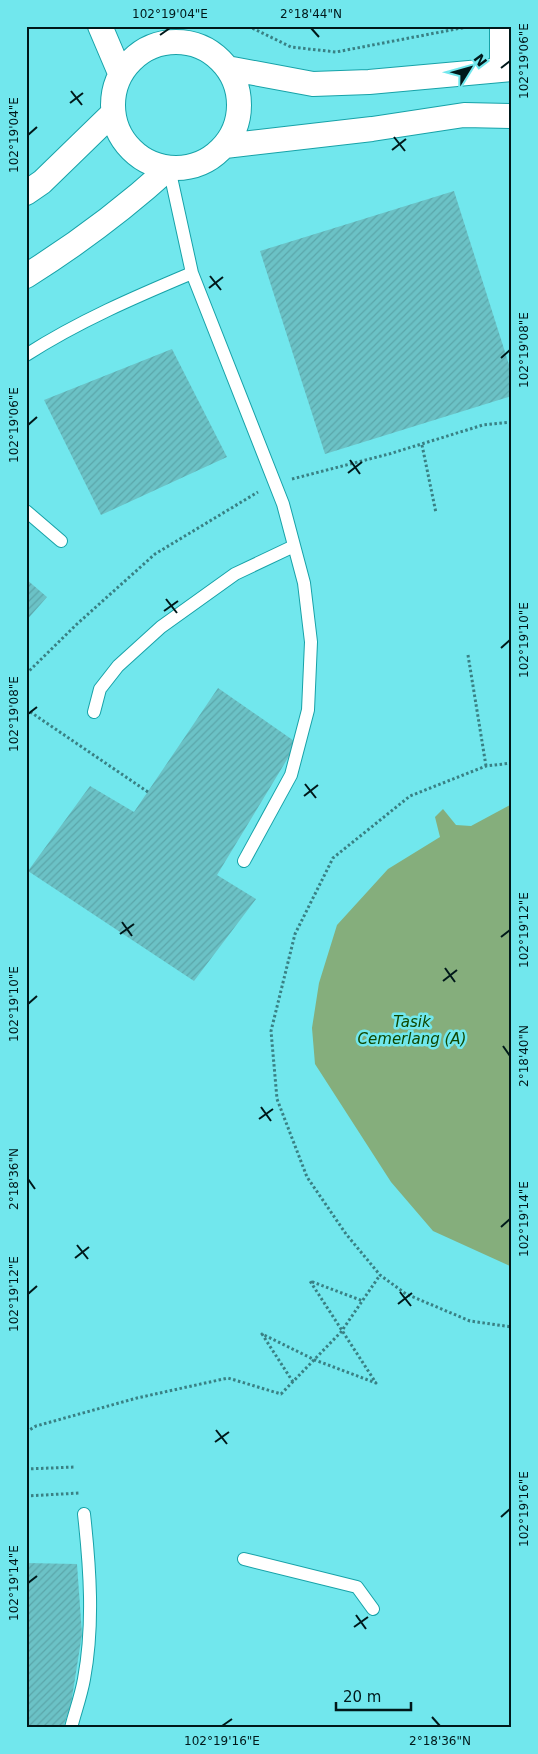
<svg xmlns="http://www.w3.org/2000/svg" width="538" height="1754" viewBox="0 0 538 1754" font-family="'DejaVu Sans',sans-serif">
  <defs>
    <pattern id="building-hatch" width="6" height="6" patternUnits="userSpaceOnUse" patternTransform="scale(1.25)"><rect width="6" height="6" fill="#6bc2c6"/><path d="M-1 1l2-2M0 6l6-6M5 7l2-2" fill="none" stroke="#5ba6aa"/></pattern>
  </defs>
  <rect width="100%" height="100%" fill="#71e7ed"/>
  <!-- water -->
  <path fill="#85ae7c" d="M 512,804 L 512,1267 L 433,1231 L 391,1182 L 315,1064 L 312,1028 L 319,983 L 337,925 L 388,869 L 440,837 L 435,817 L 443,809 L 456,825 L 471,826 Z"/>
  <!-- building -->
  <path fill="url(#building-hatch)" d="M 454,191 L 512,374 L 512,396 L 325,454 L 260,251 Z
    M 172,349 L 227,457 L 101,515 L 44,400 Z
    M 26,579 L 47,597 L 26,621 Z
    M 218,688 L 297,743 L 217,875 L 256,899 L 194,981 L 28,871 L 90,786 L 134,812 Z
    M 26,1563 L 77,1564 L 82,1634 L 71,1704 L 63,1728 L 26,1728 Z"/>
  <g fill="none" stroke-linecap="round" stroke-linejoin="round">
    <!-- service casing -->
    <g stroke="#17a2a8" stroke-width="14">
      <path id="service" d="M 169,168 L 192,273 L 283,504 L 304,583 L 311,642 L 308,710 L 291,775 L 244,861
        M 26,355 C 79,321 135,297 192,273
        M 26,511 L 61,541
        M 94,712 L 100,689 L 118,666 L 161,627 L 235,574 L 294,546
        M 244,1559 L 357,1587 L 373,1609
        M 71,1728 C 75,1712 81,1696 84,1679 C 94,1625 90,1568 84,1514"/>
    </g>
    <!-- minor casing -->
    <g stroke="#17a2a8" stroke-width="26">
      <path id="minor" d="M 100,26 L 120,73
        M113 105a63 63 0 1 1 126 0a63 63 0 1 1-126 0Z
        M 227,68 L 313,84 L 369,82 L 512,69
        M 502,69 L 502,26
        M 225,146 L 372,129 L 464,115 L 512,116
        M 26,193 L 42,182 L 113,113
        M 26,276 C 77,244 124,209 169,168"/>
    </g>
    <!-- path -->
    <path stroke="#398084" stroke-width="3" stroke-dasharray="2.5 2.5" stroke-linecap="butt" d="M 248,26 L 291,47 L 336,52 L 472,26
      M 422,445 L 436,513
      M 292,479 L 389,454 L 483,425 L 512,422
      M 468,655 L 486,766
      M 26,674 L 77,624 L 155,554 L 258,492
      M 26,709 L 148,792
      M 512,763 L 486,766 L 410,796 L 333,858 L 295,934 L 271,1031 L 277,1099 L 307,1177 L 346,1234 L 380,1275 L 406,1294 L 470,1321 L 512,1327
      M 293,1382 L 262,1334 L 315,1360 L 376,1383 L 310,1281 L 363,1301
      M 26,1432 L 36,1426 L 137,1398 L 228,1378 L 281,1394 L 341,1332 L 380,1275
      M 26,1469 L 75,1467
      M 26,1496 L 80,1493"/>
    <!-- service -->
    <use href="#service" stroke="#fff" stroke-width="12"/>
    <!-- minor -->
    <use href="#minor" stroke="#fff" stroke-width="24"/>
  </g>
  <!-- ticks -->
  <path fill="none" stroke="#00181a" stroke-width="2" d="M 311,28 L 319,37M 160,35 L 170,28M 501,68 L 510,61M 71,91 L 82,105M 70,103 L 83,93M 28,135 L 37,127M 394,137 L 405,151M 392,150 L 406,139M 210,276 L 221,290M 209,288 L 223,277M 501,358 L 510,350M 28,425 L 37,417M 350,460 L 360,474M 348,473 L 362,462M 166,599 L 177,613M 164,611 L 178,601M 501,648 L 510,640M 28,714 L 37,707M 305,784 L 316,798M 304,796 L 318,785M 122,922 L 132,936M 120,934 L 134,924M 501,937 L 510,930M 445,968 L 455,982M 443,981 L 457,970M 28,1004 L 37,996M 503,1046 L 510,1056M 261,1107 L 271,1121M 259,1119 L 273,1109M 28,1179 L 35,1189M 501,1227 L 510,1219M 77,1245 L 88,1259M 75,1258 L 89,1247M 400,1292 L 411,1306M 28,1294 L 37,1286M 398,1304 L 412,1293M 216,1430 L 227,1444M 215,1442 L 229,1432M 501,1517 L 510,1509M 28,1583 L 37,1576M 356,1615 L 366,1629M 354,1627 L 368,1617M 432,1717 L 440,1726M 222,1726 L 232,1719"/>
  <g text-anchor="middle" stroke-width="5" stroke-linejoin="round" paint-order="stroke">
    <!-- water labels -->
    <g font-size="15" font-style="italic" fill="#0f4700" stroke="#71e7ed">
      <text x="412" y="1027">Tasik<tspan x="412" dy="17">Cemerlang (A)</tspan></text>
    </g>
  </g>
  <!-- border -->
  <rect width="538" height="1754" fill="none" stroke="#71e7ed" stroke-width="55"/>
  <!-- north arrow -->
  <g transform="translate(470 68) rotate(53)" stroke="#71e7ed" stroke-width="4" paint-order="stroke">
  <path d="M0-4L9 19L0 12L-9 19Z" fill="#00181a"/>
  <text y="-8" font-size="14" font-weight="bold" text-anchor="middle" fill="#00181a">N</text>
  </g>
  <!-- scale -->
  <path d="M336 1702v8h75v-8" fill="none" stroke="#00181a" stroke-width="2.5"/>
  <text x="343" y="1702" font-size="15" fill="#00181a" stroke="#71e7ed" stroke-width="4" paint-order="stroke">20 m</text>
  <rect x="28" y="28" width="482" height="1698" fill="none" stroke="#00181a" stroke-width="2"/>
  <g font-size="12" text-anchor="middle" fill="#00181a">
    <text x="170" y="18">102°19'04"E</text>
    <text x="311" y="18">2°18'44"N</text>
    <text transform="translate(524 61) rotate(-90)" y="4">102°19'06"E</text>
    <text transform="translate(14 135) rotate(-90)" y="4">102°19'04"E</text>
    <text transform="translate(524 350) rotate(-90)" y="4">102°19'08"E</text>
    <text transform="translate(14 425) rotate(-90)" y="4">102°19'06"E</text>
    <text transform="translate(524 640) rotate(-90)" y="4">102°19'10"E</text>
    <text transform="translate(14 714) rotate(-90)" y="4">102°19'08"E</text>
    <text transform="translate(524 930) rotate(-90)" y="4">102°19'12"E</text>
    <text transform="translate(14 1004) rotate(-90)" y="4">102°19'10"E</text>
    <text transform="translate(524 1056) rotate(-90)" y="4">2°18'40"N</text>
    <text transform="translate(14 1179) rotate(-90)" y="4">2°18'36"N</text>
    <text transform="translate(524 1219) rotate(-90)" y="4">102°19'14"E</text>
    <text transform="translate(14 1294) rotate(-90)" y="4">102°19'12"E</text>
    <text transform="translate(524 1509) rotate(-90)" y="4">102°19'16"E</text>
    <text transform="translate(14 1583) rotate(-90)" y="4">102°19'14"E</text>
    <text x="222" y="1745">102°19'16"E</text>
    <text x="440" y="1745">2°18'36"N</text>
  </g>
</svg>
